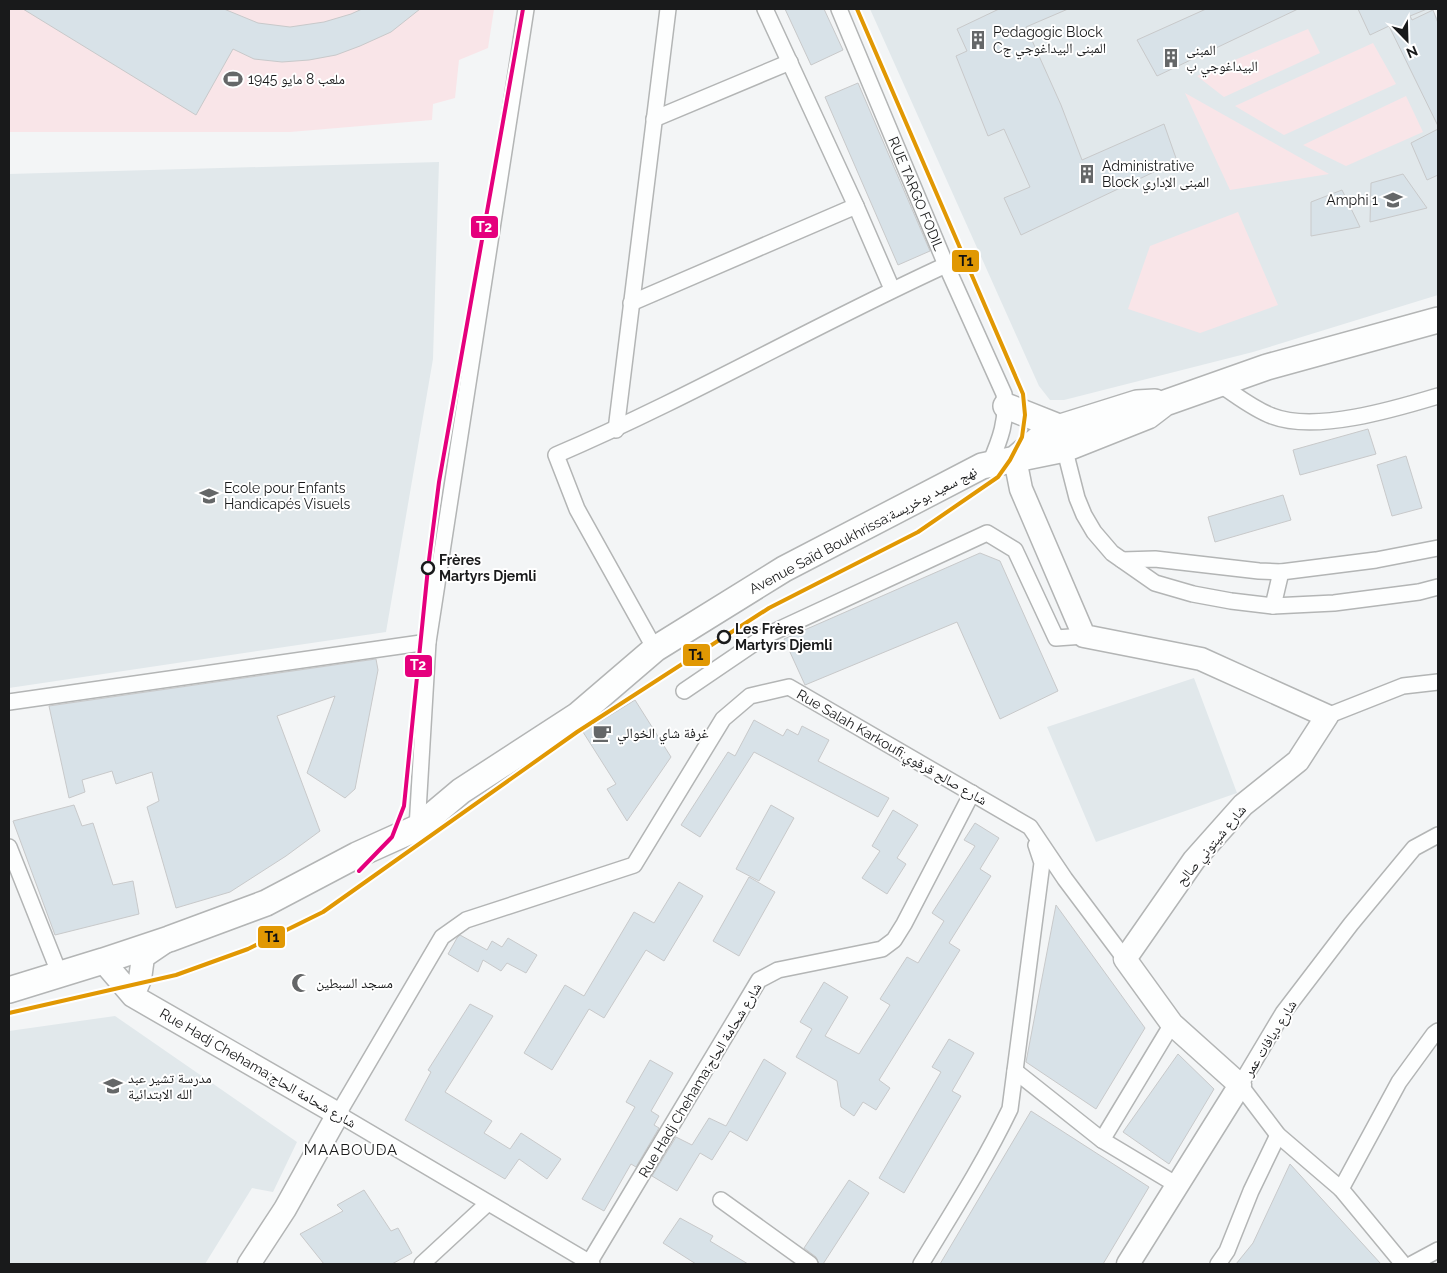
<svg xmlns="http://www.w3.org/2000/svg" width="1447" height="1273" viewBox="0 0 1447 1273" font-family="Raleway,'Noto Naskh Arabic',sans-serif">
  <rect width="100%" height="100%" fill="#f3f5f6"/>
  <!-- built -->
  <path fill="#e1e8eb" d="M 870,9 L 1432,9 L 1438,19 L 1438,295 L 1253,352 L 1064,400 L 1050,400 L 1039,386 Z
    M 439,162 L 433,359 L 386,632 L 9,688 L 9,174 Z
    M 1194,678 L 1237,793 L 1096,842 L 1047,727 Z
    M 115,1016 L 297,1142 L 273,1192 L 252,1188 L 205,1264 L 9,1264 L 9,1031 Z"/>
  <!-- green -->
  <path fill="#f9e5e8" d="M 9,9 L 494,9 L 488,48 L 459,60 L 455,98 L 433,104 L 432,120 L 290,132 L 9,132 Z
    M 1308,29 L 1320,53 L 1224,97 L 1197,76 Z
    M 1373,43 L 1396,84 L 1284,135 L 1235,106 Z
    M 1185,93 L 1329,174 L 1230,190 Z
    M 1406,96 L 1423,132 L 1346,166 L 1303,145 Z
    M 1238,212 L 1278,305 L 1200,333 L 1128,309 L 1150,246 Z"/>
  <!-- building -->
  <path fill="#d8e2e8" stroke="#c8c9ca" d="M 23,9 L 224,9 L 258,23 L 290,27 L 324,22 L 351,14 L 362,9 L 420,9 L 391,32 L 360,46 L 336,55 L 309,60 L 282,62 L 254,59 L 233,49 L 196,115 Z
    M 785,9 L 824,9 L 843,50 L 811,65 Z
    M 999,9 L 1068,9 L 1026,27 L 1061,105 L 1082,160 L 1164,124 L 1177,161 L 1021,235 L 1004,198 L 1030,187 L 1004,129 L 988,136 L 956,56 L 967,51 L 957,29 Z
    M 1206,9 L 1298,9 L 1157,76 L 1137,40 Z
    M 1358,9 L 1427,9 L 1410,16 L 1412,20 L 1433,10 L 1438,23 L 1438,126 L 1389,26 L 1370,35 Z
    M 858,83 L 930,251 L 898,265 L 825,97 Z
    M 1438,129 L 1438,175 L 1427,180 L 1411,143 Z
    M 1403,174 L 1427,208 L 1370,222 L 1371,183 Z
    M 1342,190 L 1360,227 L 1311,236 L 1311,202 Z
    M 1368,429 L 1376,454 L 1300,475 L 1293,450 Z
    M 1406,456 L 1422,508 L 1392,516 L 1377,465 Z
    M 1283,495 L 1291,520 L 1215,542 L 1208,517 Z
    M 980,553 L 1000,561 L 1058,691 L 1000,719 L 957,622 L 805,685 L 784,639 Z
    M 376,659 L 378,670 L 355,789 L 345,798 L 307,773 L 335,696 L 277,716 L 320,831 L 286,856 L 230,892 L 176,908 L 147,807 L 159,801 L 152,772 L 116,784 L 112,771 L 82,780 L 85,792 L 69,798 L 49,706 Z
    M 635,700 L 671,757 L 627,821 L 607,789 L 616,784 L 583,732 Z
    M 754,720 L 783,736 L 787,729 L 798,735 L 802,726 L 829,740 L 818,761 L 889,798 L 878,817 L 754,752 L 700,837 L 681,825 L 728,752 L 735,756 Z
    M 74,805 L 82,826 L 93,823 L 113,885 L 133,881 L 139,914 L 55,935 L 13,821 Z
    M 771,805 L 794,818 L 759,881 L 736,869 Z
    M 893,810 L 918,825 L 897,858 L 906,864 L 887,894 L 862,878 L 880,851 L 872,846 Z
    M 975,823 L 999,838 L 980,869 L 991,876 L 949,943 L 960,950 L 879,1080 L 890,1088 L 876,1110 L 863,1102 L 854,1116 L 841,1107 L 837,1081 L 796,1057 L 812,1029 L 800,1022 L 824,982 L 848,997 L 825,1036 L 859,1054 L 890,1005 L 880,999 L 907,957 L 918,963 L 944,921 L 932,913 L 975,846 L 964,840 Z
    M 749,877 L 775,892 L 739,956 L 713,941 Z
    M 679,882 L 703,896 L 664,961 L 646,950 L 604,1018 L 589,1009 L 552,1070 L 524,1053 L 565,985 L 584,996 L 634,912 L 654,923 Z
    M 1056,905 L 1145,1028 L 1096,1109 L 1026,1062 Z
    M 460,935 L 487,950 L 492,941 L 502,947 L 508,938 L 537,955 L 526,973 L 507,963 L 501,971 L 483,960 L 478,972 L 448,954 L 457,938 Z
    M 470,1004 L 493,1016 L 445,1092 L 492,1121 L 484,1133 L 510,1149 L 521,1133 L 561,1159 L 547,1179 L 519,1159 L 505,1179 L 405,1120 L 431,1072 L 428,1070 Z
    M 949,1039 L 974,1053 L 952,1091 L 961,1096 L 904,1193 L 879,1178 L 941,1072 L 932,1067 Z
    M 1178,1054 L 1214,1089 L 1169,1164 L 1123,1132 Z
    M 764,1059 L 786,1073 L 747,1141 L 730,1131 L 712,1160 L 700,1153 L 677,1191 L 652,1176 L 676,1137 L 692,1145 L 709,1118 L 726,1126 Z
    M 650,1060 L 673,1073 L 651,1111 L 659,1116 L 654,1125 L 659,1128 L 636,1167 L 631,1164 L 604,1211 L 582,1199 L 635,1107 L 626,1102 Z
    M 1031,1111 L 1149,1187 L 1103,1264 L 940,1264 Z
    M 1290,1164 L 1381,1264 L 1236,1264 L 1253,1243 Z
    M 849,1180 L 869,1193 L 823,1264 L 819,1264 L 816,1257 L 804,1248 Z
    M 364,1190 L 391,1231 L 398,1228 L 412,1253 L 392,1264 L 324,1264 L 300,1234 L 343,1211 L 337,1205 Z
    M 680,1218 L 713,1236 L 710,1241 L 748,1264 L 696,1264 L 663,1243 Z"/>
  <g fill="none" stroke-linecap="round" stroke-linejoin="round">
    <!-- street casing -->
    <g stroke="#b3b5b5" stroke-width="18">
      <g id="street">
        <path d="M 765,9 L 856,206 L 892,289"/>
        <path id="s1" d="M 839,9 L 946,265 L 1004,394 C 1008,419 1000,440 990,463"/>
        <path d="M 654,119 L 790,62"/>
        <path d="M 631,303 L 856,206"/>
        <path d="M 1219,384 C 1236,395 1253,409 1272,416 C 1315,433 1395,409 1438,396"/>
        <path d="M 616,430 L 668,9"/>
        <path d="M 1063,443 L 1077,498 L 1084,515 L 1094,532 L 1112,553 L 1155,583 L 1193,594 L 1231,601 L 1273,606 L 1334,603 L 1419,592 L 1438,587"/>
        <path d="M 1122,560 L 1155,559 L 1259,571 L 1281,572 L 1376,560 L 1438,548"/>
        <path d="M 1273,606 L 1281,572"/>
        <path d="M 655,649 L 577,509 L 556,455 C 689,398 815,325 946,265"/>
        <path d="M 684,691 L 765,636 L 987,533 L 1015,550 L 1056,638 L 1084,636"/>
        <path d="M 9,702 L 428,642"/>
        <path d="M 1327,716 L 1403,686 L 1438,682"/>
        <path d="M 417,828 L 428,642 L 526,9"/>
        <path d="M 9,847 L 60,975"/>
        <path d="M 1015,1071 L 1102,1140 L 1177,1185"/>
        <path d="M 1102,1140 L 1172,1024"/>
        <path d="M 1341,1189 L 1399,1082 L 1434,1034 L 1438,1031"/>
        <path d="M 721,1200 L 810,1264"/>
        <path d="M 589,1263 L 759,980 L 778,970 L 882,949 L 894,940 L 904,924 L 972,793"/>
        <path d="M 422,1264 L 488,1203"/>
        <path d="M 592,1264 L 338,1114 L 442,937 L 466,920 L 634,865 L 723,719 L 750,696 L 789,687 L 1030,827 L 1065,879 L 1125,959"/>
        <path d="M 921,1264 C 952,1213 984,1163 1010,1109 L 1042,863 L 1036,845"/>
        <path d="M 1218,1264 L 1227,1251 L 1251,1191 L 1278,1135"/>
        <path d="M 1403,1264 L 1341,1189 L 1278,1135 L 1240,1085 L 1283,1013 L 1351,924 L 1414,848 L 1438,835"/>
        <path d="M 1412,1264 L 1438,1250"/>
      </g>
    </g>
    <!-- secondary casing -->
    <g stroke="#b3b5b5" stroke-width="25">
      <path id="secondary" d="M 1015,459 L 1021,489 L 1084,636 L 1201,659 L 1327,716 L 1298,761 L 1243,805 L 1194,860 L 1125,959 L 1172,1024 L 1240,1085 L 1128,1264
        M 103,961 L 133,996 L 338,1114 L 285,1209 L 249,1264
        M 133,996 L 140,979 L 143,957 L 165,942"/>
    </g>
    <!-- primary casing -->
    <g stroke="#b3b5b5" stroke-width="28">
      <path id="primary" d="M 1006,406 L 1059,427
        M 1015,459 L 1041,437 L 1051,430 L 1137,403 L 1155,402
        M 9,990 L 103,961 L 169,939 L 266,903 L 357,855 L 417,828 L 461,791 L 578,715 L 655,649 L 784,569 L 982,466 L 1065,449 L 1148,416 L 1165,403 L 1267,367 L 1438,320"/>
    </g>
    <!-- street -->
    <use href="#street" stroke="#fdfefe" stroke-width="15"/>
    <!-- secondary -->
    <use href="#secondary" stroke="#fdfefe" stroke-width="22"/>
    <!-- primary -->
    <use href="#primary" stroke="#fdfefe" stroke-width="25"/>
    <!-- tram-1 casing -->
    <g stroke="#fff" stroke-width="8">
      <path id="tram-1" d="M 9,1013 L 176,975 L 248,949 L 323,912 L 577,732 L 769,608 L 918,532 L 998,477 L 1010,460 L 1022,437 L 1025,415 L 1023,394 L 857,9"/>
    </g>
    <!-- tram-2 casing -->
    <g stroke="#fff" stroke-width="8">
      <path id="tram-2" d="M 359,871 L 392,837 L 404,806 L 428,568 L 439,482 L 523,9"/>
    </g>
    <!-- tram-1 -->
    <use href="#tram-1" stroke="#e19803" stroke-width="4"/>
    <!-- tram-2 -->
    <use href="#tram-2" stroke="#e5007d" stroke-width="4"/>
  </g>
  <!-- icons -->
  <defs>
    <g id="building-bare" transform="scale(1.5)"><path d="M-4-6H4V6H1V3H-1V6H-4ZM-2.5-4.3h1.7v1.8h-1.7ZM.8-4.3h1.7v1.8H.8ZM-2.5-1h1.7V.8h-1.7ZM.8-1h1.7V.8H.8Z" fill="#656768" stroke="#fff" stroke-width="2.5" paint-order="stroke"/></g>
    <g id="stadium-bare" transform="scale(1.5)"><path d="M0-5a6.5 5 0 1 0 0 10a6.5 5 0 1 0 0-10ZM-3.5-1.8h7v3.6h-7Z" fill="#656768" stroke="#fff" stroke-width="2.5" paint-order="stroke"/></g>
    <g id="university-bare" transform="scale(1.5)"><path d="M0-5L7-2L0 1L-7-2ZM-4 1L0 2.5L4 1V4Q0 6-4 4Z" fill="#656768" stroke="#fff" stroke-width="2.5" paint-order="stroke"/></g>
    <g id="school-bare" transform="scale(1.5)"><path d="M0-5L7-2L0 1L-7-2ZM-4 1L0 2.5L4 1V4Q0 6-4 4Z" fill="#656768" stroke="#fff" stroke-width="2.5" paint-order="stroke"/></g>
    <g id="cafe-bare" transform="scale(1.5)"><path d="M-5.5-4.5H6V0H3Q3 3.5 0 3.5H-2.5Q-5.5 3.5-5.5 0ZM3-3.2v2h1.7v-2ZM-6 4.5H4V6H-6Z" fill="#656768" stroke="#fff" stroke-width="2.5" paint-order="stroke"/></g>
    <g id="mosque-bare" transform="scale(1.5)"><path d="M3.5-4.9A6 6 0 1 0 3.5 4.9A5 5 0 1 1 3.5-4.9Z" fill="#656768" stroke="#fff" stroke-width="2.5" paint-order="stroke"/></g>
  </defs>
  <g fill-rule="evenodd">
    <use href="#building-bare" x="978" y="40"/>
    <use href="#building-bare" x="1171" y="58"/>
    <use href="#stadium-bare" x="233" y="79"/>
    <use href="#building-bare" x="1087" y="174"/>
    <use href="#university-bare" x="1393" y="200"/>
    <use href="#school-bare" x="209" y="496"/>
    <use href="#cafe-bare" x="602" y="733"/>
    <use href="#mosque-bare" x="301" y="983"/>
    <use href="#school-bare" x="113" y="1086"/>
  </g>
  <!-- markers -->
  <g fill="#fff" stroke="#191a1b" stroke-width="2.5">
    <circle cx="428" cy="568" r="6"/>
    <circle cx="724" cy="637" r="6"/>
  </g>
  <g text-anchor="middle" stroke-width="4" stroke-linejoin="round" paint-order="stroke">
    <!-- poi labels -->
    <g font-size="14" fill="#191a1b" stroke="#fff" text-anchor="start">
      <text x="993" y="37">Pedagogic Block<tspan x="993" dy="16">Cالمبنى البيداغوجي ج</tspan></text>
      <text x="1186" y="55">المبنى<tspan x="1186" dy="16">البيداغوجي ب</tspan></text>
      <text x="248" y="84">ملعب 8 مايو 1945</text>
      <text x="1102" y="171">Administrative<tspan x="1102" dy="16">Block المبنى الإداري</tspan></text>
      <text x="1378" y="205" text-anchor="end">Amphi 1</text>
      <text x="224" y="493">Ecole pour Enfants<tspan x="224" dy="16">Handicapés Visuels</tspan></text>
      <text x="617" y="738">غرفة شاي الخوالي</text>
      <text x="316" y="988">مسجد السبطين</text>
      <text x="128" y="1083">مدرسة تشير عبد<tspan x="128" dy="16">الله الابتدائية</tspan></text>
    </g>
    <!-- street labels -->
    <g font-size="14" fill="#191a1b" stroke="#fff">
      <text dy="5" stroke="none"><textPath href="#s1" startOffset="200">RUE TARGO FODIL</textPath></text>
      <text transform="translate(863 530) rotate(-28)" y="5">Avenue Saïd Boukhrissa;نهج سعيد بوخريسة</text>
      <text transform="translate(892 747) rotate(30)" y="5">Rue Salah Karkoufi;شارع صالح قرقوي</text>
      <text transform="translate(1211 845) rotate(-50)" y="5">شارع شيتوني صالح</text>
      <text transform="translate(1270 1038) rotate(-58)" y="5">شارع ديافات عمر</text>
      <text transform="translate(258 1068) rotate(30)" y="5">Rue Hadj Chehama;شارع شحامة الحاج</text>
      <text transform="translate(700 1080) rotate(-59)" y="5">Rue Hadj Chehama;شارع شحامة الحاج</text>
    </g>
    <!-- stop labels -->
    <g font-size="14" font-weight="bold" fill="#191a1b" stroke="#fff" text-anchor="start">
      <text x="439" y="565">Frères<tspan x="439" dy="16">Martyrs Djemli</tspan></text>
      <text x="735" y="634">Les Frères<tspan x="735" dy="16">Martyrs Djemli</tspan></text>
    </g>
    <!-- neighbourhood labels -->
    <g font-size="15" letter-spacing="1" fill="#191a1b" stroke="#fff">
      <text x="351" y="1155">MAABOUDA</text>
    </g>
  </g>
  <g stroke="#fff" stroke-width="2">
    <rect x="470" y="215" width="29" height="24" rx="5" fill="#e5007d"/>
    <rect x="951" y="249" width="29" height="24" rx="5" fill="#e19803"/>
    <rect x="682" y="643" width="29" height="24" rx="5" fill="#e19803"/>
    <rect x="404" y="654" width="29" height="24" rx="5" fill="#e5007d"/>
    <rect x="257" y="925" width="29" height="24" rx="5" fill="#e19803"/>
  </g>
  <g font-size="14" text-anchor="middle" font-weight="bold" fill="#fff">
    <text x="484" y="232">T2</text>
    <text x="418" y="670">T2</text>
  </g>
  <g font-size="14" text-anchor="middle" font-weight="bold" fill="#111">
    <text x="966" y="266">T1</text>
    <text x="696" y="660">T1</text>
    <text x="272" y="942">T1</text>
  </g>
  <!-- border -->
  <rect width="1447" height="1273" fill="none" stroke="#191a1b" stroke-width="20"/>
  <!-- north arrow -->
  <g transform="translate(1407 40) rotate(157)" stroke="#ffffff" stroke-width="4" paint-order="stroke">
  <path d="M0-4L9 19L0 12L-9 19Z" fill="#191a1b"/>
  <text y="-8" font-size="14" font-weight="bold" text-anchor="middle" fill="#191a1b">N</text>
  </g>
</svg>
